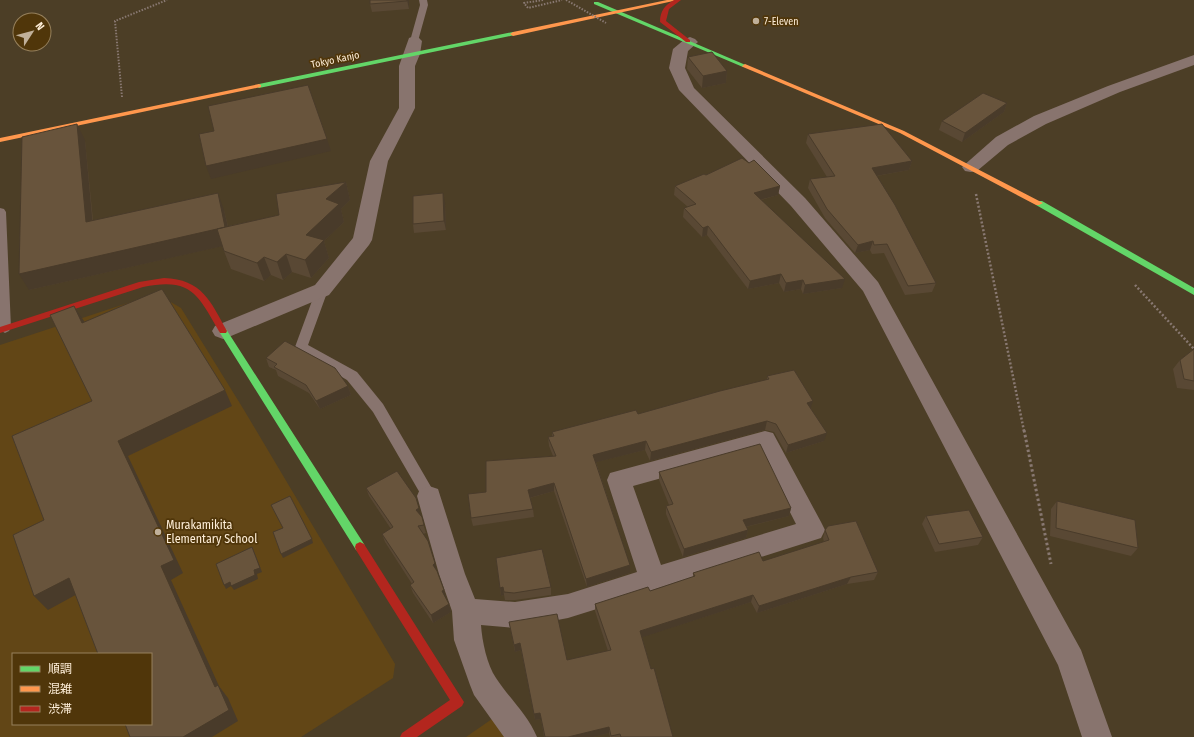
<svg xmlns="http://www.w3.org/2000/svg" width="1194" height="737" viewBox="0 0 1194 737" font-family="'Fira Sans Condensed','Noto Sans JP',sans-serif">
  <rect width="100%" height="100%" fill="#4c3e26"/>
  <!-- built -->
  <path fill="#624616" fill-rule="evenodd" d="M 162,297 L 181,308 L 244,410 L 395,664 L 393,678 L 301,737 L 0,737 L 0,345 L 131,302 L 146,298 ZM 13,654 L 151,654 L 151,724 L 13,724 Z
    M 492,719 L 505,737 L 466,737 Z"/>
  <g fill="none" stroke-linecap="round" stroke-linejoin="round">
    <!-- path-far2 -->
    <path stroke="#887871" stroke-width="2" stroke-dasharray="1.5 1.5" stroke-linecap="butt" d="M 543,0 L 524,3 L 528,8 L 562,0
      M 122,97 L 115,21 L 167,0"/>
    <!-- path-far1 -->
    <path stroke="#887871" stroke-width="2.5" stroke-dasharray="2 2" stroke-linecap="butt" d="M 976,194 L 1024,431
      M 1135,285 L 1194,349"/>
    <!-- path -->
    <path stroke="#887871" stroke-width="3" stroke-dasharray="2.5 2.5" stroke-linecap="butt" d="M 1024,430 L 1051,564"/>
    <!-- lane -->
    <path fill="#88746e" fill-rule="evenodd" d="M 419,0 L 427,0 L 428,5 L 418,41 L 414,44 L 410,41 L 420,5 Z
      M 0,208 L 4,209 L 6,212 L 11,328 L 9,331 L 5,333 L 0,330 Z
      M 322,286 L 326,287 L 328,290 L 308,345 L 357,372 L 383,404 L 434,492 L 436,496 L 434,500 L 429,502 L 424,500 L 373,412 L 347,380 L 296,350 L 295,347 L 316,290 L 318,287 Z"/>
    <!-- street -->
    <path fill="#88746e" fill-rule="evenodd" d="M 414,36 L 419,38 L 422,41 L 420,54 L 415,66 L 415,108 L 388,161 L 372,240 L 369,245 L 329,295 L 231,336 L 223,339 L 215,336 L 212,331 L 215,326 L 315,285 L 353,238 L 370,161 L 399,108 L 399,66 L 409,38 Z
      M 690,37 L 695,39 L 698,42 L 688,51 L 685,68 L 694,88 L 805,198 L 878,282 L 1081,650 L 1112,737 L 1082,737 L 1058,665 L 863,291 L 791,206 L 679,90 L 669,68 L 673,49 L 685,39 Z
      M 1194,55 L 1194,65 L 1120,92 L 1046,124 L 1008,145 L 977,171 L 971,172 L 965,171 L 962,167 L 996,137 L 1034,116 L 1108,86 Z
      M 765,431 L 773,433 L 821,522 L 825,530 L 821,538 L 663,588 L 653,593 L 651,592 L 568,618 L 515,628 L 481,625 C 482,641 487,665 496,678 C 509,698 528,715 537,737 L 504,737 L 474,695 L 470,685 L 454,640 L 452,611 L 439,574 L 417,496 L 420,489 L 429,486 L 438,489 L 465,574 L 475,599 L 515,602 L 568,594 L 637,572 L 607,480 L 610,473 ZM 759,451 L 796,524 L 661,565 L 633,486 Z"/>
    <!-- fast -->
    <path fill="#63d668" fill-rule="evenodd" d="M 594,2 L 598,2 L 748,66 L 743,67 L 594,4 Z
      M 513,32 L 516,34 L 515,35 L 259,88 L 256,86 L 259,84 Z
      M 1036,201 L 1042,201 L 1194,288 L 1194,295 L 1036,205 Z
      M 223,328 L 226,329 L 364,544 L 365,547 L 364,550 L 360,552 L 356,550 L 220,333 L 219,331 Z"/>
    <!-- slow -->
    <path fill="#ff974d" fill-rule="evenodd" d="M 667,0 L 678,0 L 513,36 L 510,34 L 513,32 Z
      M 745,64 L 904,131 L 1043,203 L 1039,205 L 1036,205 L 900,133 L 743,67 L 742,66 Z
      M 259,84 L 261,85 L 261,87 L 0,142 L 0,138 Z"/>
    <!-- jam -->
    <path fill="#b3261e" fill-rule="evenodd" d="M 674,0 L 681,0 L 669,9 L 666,21 L 690,40 L 690,42 L 686,42 L 660,22 C 660,11 665,5 674,0 Z
      M 164,278 C 202,279 211,302 227,331 L 226,333 L 220,333 C 198,295 192,277 143,287 L 0,333 L 0,327 L 139,282 Z
      M 360,542 L 364,544 L 464,702 L 462,706 L 417,737 L 400,737 L 402,733 L 450,700 L 356,550 L 355,547 L 356,544 Z"/>
    <!-- path-bridge -->
    <path stroke="#887871" stroke-width="2" stroke-dasharray="1.5 1.5" stroke-linecap="butt" d="M 566,0 L 606,23"/>
  </g>
  <!-- wall -->
  <path fill="#594834" d="M 370,0 L 409,0 L 409,9 L 372,12 L 370,4 Z
    M 688,57 L 727,71 L 726,83 L 702,88 L 687,69 Z
    M 1007,103 L 1004,112 L 962,142 L 939,130 L 942,121 Z
    M 808,134 L 912,161 L 909,170 L 877,176 L 936,283 L 932,292 L 905,295 L 884,253 L 872,254 L 870,250 L 855,253 L 825,218 L 808,188 L 810,179 L 827,177 L 806,143 Z
    M 85,140 L 93,220 L 224,210 L 228,226 L 279,215 L 346,182 L 350,200 L 341,209 L 344,222 L 324,241 L 329,258 L 311,278 L 292,272 L 283,280 L 271,275 L 264,281 L 231,269 L 222,246 L 29,290 Z
    M 706,175 L 780,186 L 778,195 L 761,200 L 842,288 L 803,294 L 801,289 L 784,292 L 779,283 L 748,289 L 707,235 L 702,237 L 683,217 L 684,208 L 688,207 L 674,195 L 675,186 Z
    M 445,202 L 446,230 L 414,233 L 413,224 Z
    M 1194,349 L 1194,390 L 1177,388 L 1173,369 L 1180,360 Z
    M 266,358 L 348,386 L 351,395 L 320,409 L 309,393 L 278,376 L 276,370 L 269,367 Z
    M 767,376 L 811,408 L 824,441 L 786,453 L 774,432 L 765,430 L 650,461 L 645,450 L 596,462 L 630,565 L 630,573 L 587,587 L 554,491 L 530,498 L 533,509 L 534,517 L 473,526 L 471,518 L 486,492 L 553,456 L 549,446 L 548,437 L 552,436 L 552,432 L 638,414 L 767,380 Z
    M 659,472 L 791,508 L 789,516 L 746,527 L 748,530 L 746,538 L 683,557 L 666,514 L 666,506 L 669,505 L 659,480 Z
    M 366,488 L 421,517 L 426,533 L 423,534 L 436,570 L 446,597 L 445,598 L 449,604 L 451,612 L 433,623 L 413,593 L 410,585 L 412,584 L 385,542 L 382,534 L 391,529 L 369,496 Z
    M 1057,501 L 1138,548 L 1131,556 L 1050,536 L 1051,509 Z
    M 926,516 L 983,537 L 978,545 L 935,552 L 922,524 Z
    M 825,530 L 878,572 L 874,580 L 847,584 L 757,613 L 751,602 L 642,637 L 651,669 L 673,737 L 610,737 L 609,733 L 593,737 L 544,737 L 541,719 L 535,720 L 521,650 L 515,652 L 509,622 L 567,660 L 608,651 L 595,611 L 595,604 L 650,591 L 693,577 L 693,573 L 763,561 L 824,542 L 823,538 Z
    M 496,558 L 551,587 L 551,595 L 515,600 L 505,600 L 504,595 L 501,596 Z"/>
  <!-- shaded-wall -->
  <path fill="#493b2a" d="M 407,0 L 409,0 L 409,9 Z
    M 727,71 L 726,83 L 702,88 L 703,76 Z
    M 1007,103 L 1004,112 L 962,142 L 965,133 Z
    M 77,124 L 85,140 L 94,238 L 86,222 Z
    M 327,139 L 331,151 L 211,179 L 206,166 Z
    M 912,161 L 909,170 L 870,177 L 872,168 Z
    M 346,182 L 350,200 L 341,209 L 344,222 L 324,241 L 329,258 L 311,278 L 305,260 L 306,235 L 326,199 Z
    M 780,186 L 778,195 L 752,202 L 754,193 Z
    M 218,193 L 224,210 L 232,244 L 29,290 L 19,274 Z
    M 443,193 L 445,202 L 446,230 L 444,221 Z
    M 708,226 L 707,235 L 702,237 L 703,228 Z
    M 873,241 L 870,250 L 855,253 L 858,245 Z
    M 286,254 L 292,272 L 283,280 L 277,262 Z
    M 264,257 L 271,275 L 264,281 L 257,263 Z
    M 781,274 L 779,283 L 748,289 L 750,281 Z
    M 845,279 L 842,288 L 803,294 L 805,285 Z
    M 803,280 L 801,289 L 784,292 L 786,283 Z
    M 74,306 L 84,321 L 91,338 L 82,323 Z
    M 348,386 L 351,395 L 320,409 L 316,401 Z
    M 225,390 L 232,406 L 128,456 L 183,573 L 171,580 L 219,686 L 228,698 L 238,721 L 212,737 L 183,737 L 215,687 L 161,566 L 118,441 Z
    M 813,401 L 810,410 L 807,403 Z
    M 767,421 L 765,430 L 650,461 L 651,452 Z
    M 827,433 L 824,441 L 786,453 L 788,445 Z
    M 646,441 L 645,450 L 593,463 L 593,455 Z
    M 554,483 L 554,491 L 529,498 L 528,490 Z
    M 419,508 L 421,516 L 416,510 Z
    M 791,508 L 789,516 L 741,528 L 743,520 Z
    M 748,530 L 746,538 L 683,557 L 684,549 Z
    M 312,539 L 313,543 L 283,558 L 281,554 Z
    M 252,547 L 262,572 L 257,574 L 258,579 L 234,590 L 231,586 L 226,589 L 224,585 L 254,570 Z
    M 435,563 L 437,571 L 433,565 Z
    M 630,565 L 630,573 L 587,587 L 586,579 Z
    M 851,577 L 847,584 L 757,613 L 759,606 Z
    M 69,578 L 81,592 L 48,610 L 34,596 Z
    M 503,587 L 504,595 L 501,596 L 500,588 Z
    M 444,590 L 446,597 L 444,599 L 442,591 Z
    M 753,595 L 751,602 L 640,638 L 640,631 Z
    M 449,604 L 451,612 L 433,623 L 431,615 Z
    M 520,643 L 521,650 L 515,652 L 514,645 Z
    M 540,713 L 541,719 L 535,720 L 534,714 Z
    M 609,727 L 609,733 L 593,737 L 568,737 Z"/>
  <!-- building -->
  <path fill="#68543c" stroke="#493b2a" d="M 370,0 L 407,0 L 407,1 L 370,4 Z
    M 712,52 L 727,71 L 703,76 L 688,57 Z
    M 308,85 L 327,139 L 206,166 L 199,134 L 214,131 L 208,106 Z
    M 983,93 L 1007,103 L 965,133 L 942,121 Z
    M 77,124 L 86,222 L 218,193 L 225,227 L 217,229 L 19,274 L 22,137 Z
    M 882,124 L 912,161 L 872,168 L 895,205 L 936,283 L 908,286 L 887,244 L 874,245 L 873,241 L 858,245 L 827,209 L 810,179 L 835,176 L 808,134 Z
    M 742,158 L 749,163 L 754,160 L 780,186 L 754,193 L 845,279 L 805,285 L 803,280 L 786,283 L 781,274 L 750,281 L 708,226 L 703,228 L 684,208 L 696,204 L 675,186 L 704,174 L 706,175 Z
    M 346,182 L 326,199 L 339,204 L 306,235 L 324,240 L 305,260 L 286,254 L 277,262 L 264,257 L 257,263 L 224,251 L 217,229 L 279,215 L 276,194 Z
    M 443,193 L 444,221 L 413,224 L 413,196 Z
    M 162,289 L 225,390 L 118,441 L 174,560 L 161,566 L 215,687 L 218,685 L 229,710 L 183,737 L 130,737 L 125,724 L 151,724 L 151,654 L 98,654 L 69,578 L 34,596 L 13,535 L 44,520 L 12,436 L 92,401 L 50,315 L 74,306 L 82,323 Z
    M 285,341 L 335,368 L 348,386 L 316,401 L 306,385 L 274,367 L 277,364 L 266,358 Z
    M 1194,349 L 1194,381 L 1184,379 L 1180,360 Z
    M 794,370 L 813,401 L 807,403 L 827,433 L 788,445 L 776,424 L 767,421 L 651,452 L 646,441 L 593,455 L 630,565 L 586,579 L 554,483 L 528,490 L 533,509 L 471,518 L 468,494 L 486,492 L 486,461 L 556,456 L 548,437 L 554,436 L 552,432 L 636,410 L 638,414 L 720,391 L 769,379 L 767,376 Z
    M 760,444 L 791,508 L 743,520 L 748,530 L 684,549 L 666,506 L 673,504 L 659,472 Z
    M 397,471 L 416,498 L 419,508 L 416,510 L 422,517 L 424,525 L 418,526 L 428,541 L 435,563 L 433,565 L 437,571 L 444,590 L 442,591 L 449,604 L 431,615 L 410,585 L 414,582 L 382,534 L 393,527 L 366,488 Z
    M 290,496 L 312,539 L 281,554 L 273,532 L 283,528 L 271,505 Z
    M 1057,501 L 1135,520 L 1138,548 L 1056,528 Z
    M 969,510 L 983,537 L 939,544 L 926,516 Z
    M 856,521 L 878,572 L 851,577 L 759,606 L 753,595 L 640,631 L 651,669 L 654,668 L 673,737 L 621,737 L 620,734 L 611,736 L 609,727 L 568,737 L 545,737 L 540,713 L 534,714 L 520,643 L 514,645 L 509,622 L 557,614 L 567,660 L 611,650 L 595,604 L 648,587 L 650,591 L 695,576 L 693,573 L 759,552 L 763,561 L 829,540 L 825,530 L 828,526 Z
    M 252,547 L 260,568 L 254,570 L 255,575 L 231,586 L 230,582 L 224,585 L 216,564 Z
    M 542,549 L 551,587 L 514,593 L 504,592 L 503,587 L 500,588 L 496,558 Z"/>
  <!-- markers -->
  <g fill="#c0b09a" stroke="#50360a" stroke-width="1.5">
    <circle cx="756" cy="21" r="4"/>
    <circle cx="158" cy="532" r="4"/>
  </g>
  <g text-anchor="middle" stroke-width="3.5" stroke-linejoin="round" paint-order="stroke">
    <!-- far-poi labels -->
    <g font-size="10" fill="#feeed8" stroke="#50360a" text-anchor="start">
      <text x="764" y="25">7-Eleven</text>
    </g>
    <!-- far-street labels -->
    <g font-size="10" fill="#feeed8" stroke="#50360a">
      <text transform="translate(335 59) rotate(-12)" y="4">Tokyo Kanjo</text>
    </g>
    <!-- poi labels -->
    <g font-size="12" fill="#feeed8" stroke="#50360a" text-anchor="start">
      <text x="166" y="529">Murakamikita<tspan x="166" dy="14">Elementary School</tspan></text>
    </g>
  </g>
  <!-- legend -->
  <rect x="12" y="653" width="140" height="72" fill="#50360a" stroke="#96805c"/>
  <rect x="20" y="666" width="20" height="6" fill="#63d668" stroke="#96805c"/>
  <text x="48" y="673" font-size="12" fill="#feeed8">順調</text>
  <rect x="20" y="686" width="20" height="6" fill="#ff974d" stroke="#96805c"/>
  <text x="48" y="693" font-size="12" fill="#feeed8">混雑</text>
  <rect x="20" y="706" width="20" height="6" fill="#b3261e" stroke="#96805c"/>
  <text x="48" y="713" font-size="12" fill="#feeed8">渋滞</text>
  <!-- north arrow -->
  <g transform="translate(32 32) rotate(54)"><circle r="19" fill="#50360a" stroke="#96805c"/>
  <path d="M0-3L7 15L0 10L-7 15Z" fill="#c0b09a"/>
  <text y="-6" font-size="11" font-weight="bold" text-anchor="middle" fill="#feeed8">N</text>
  </g>
</svg>
